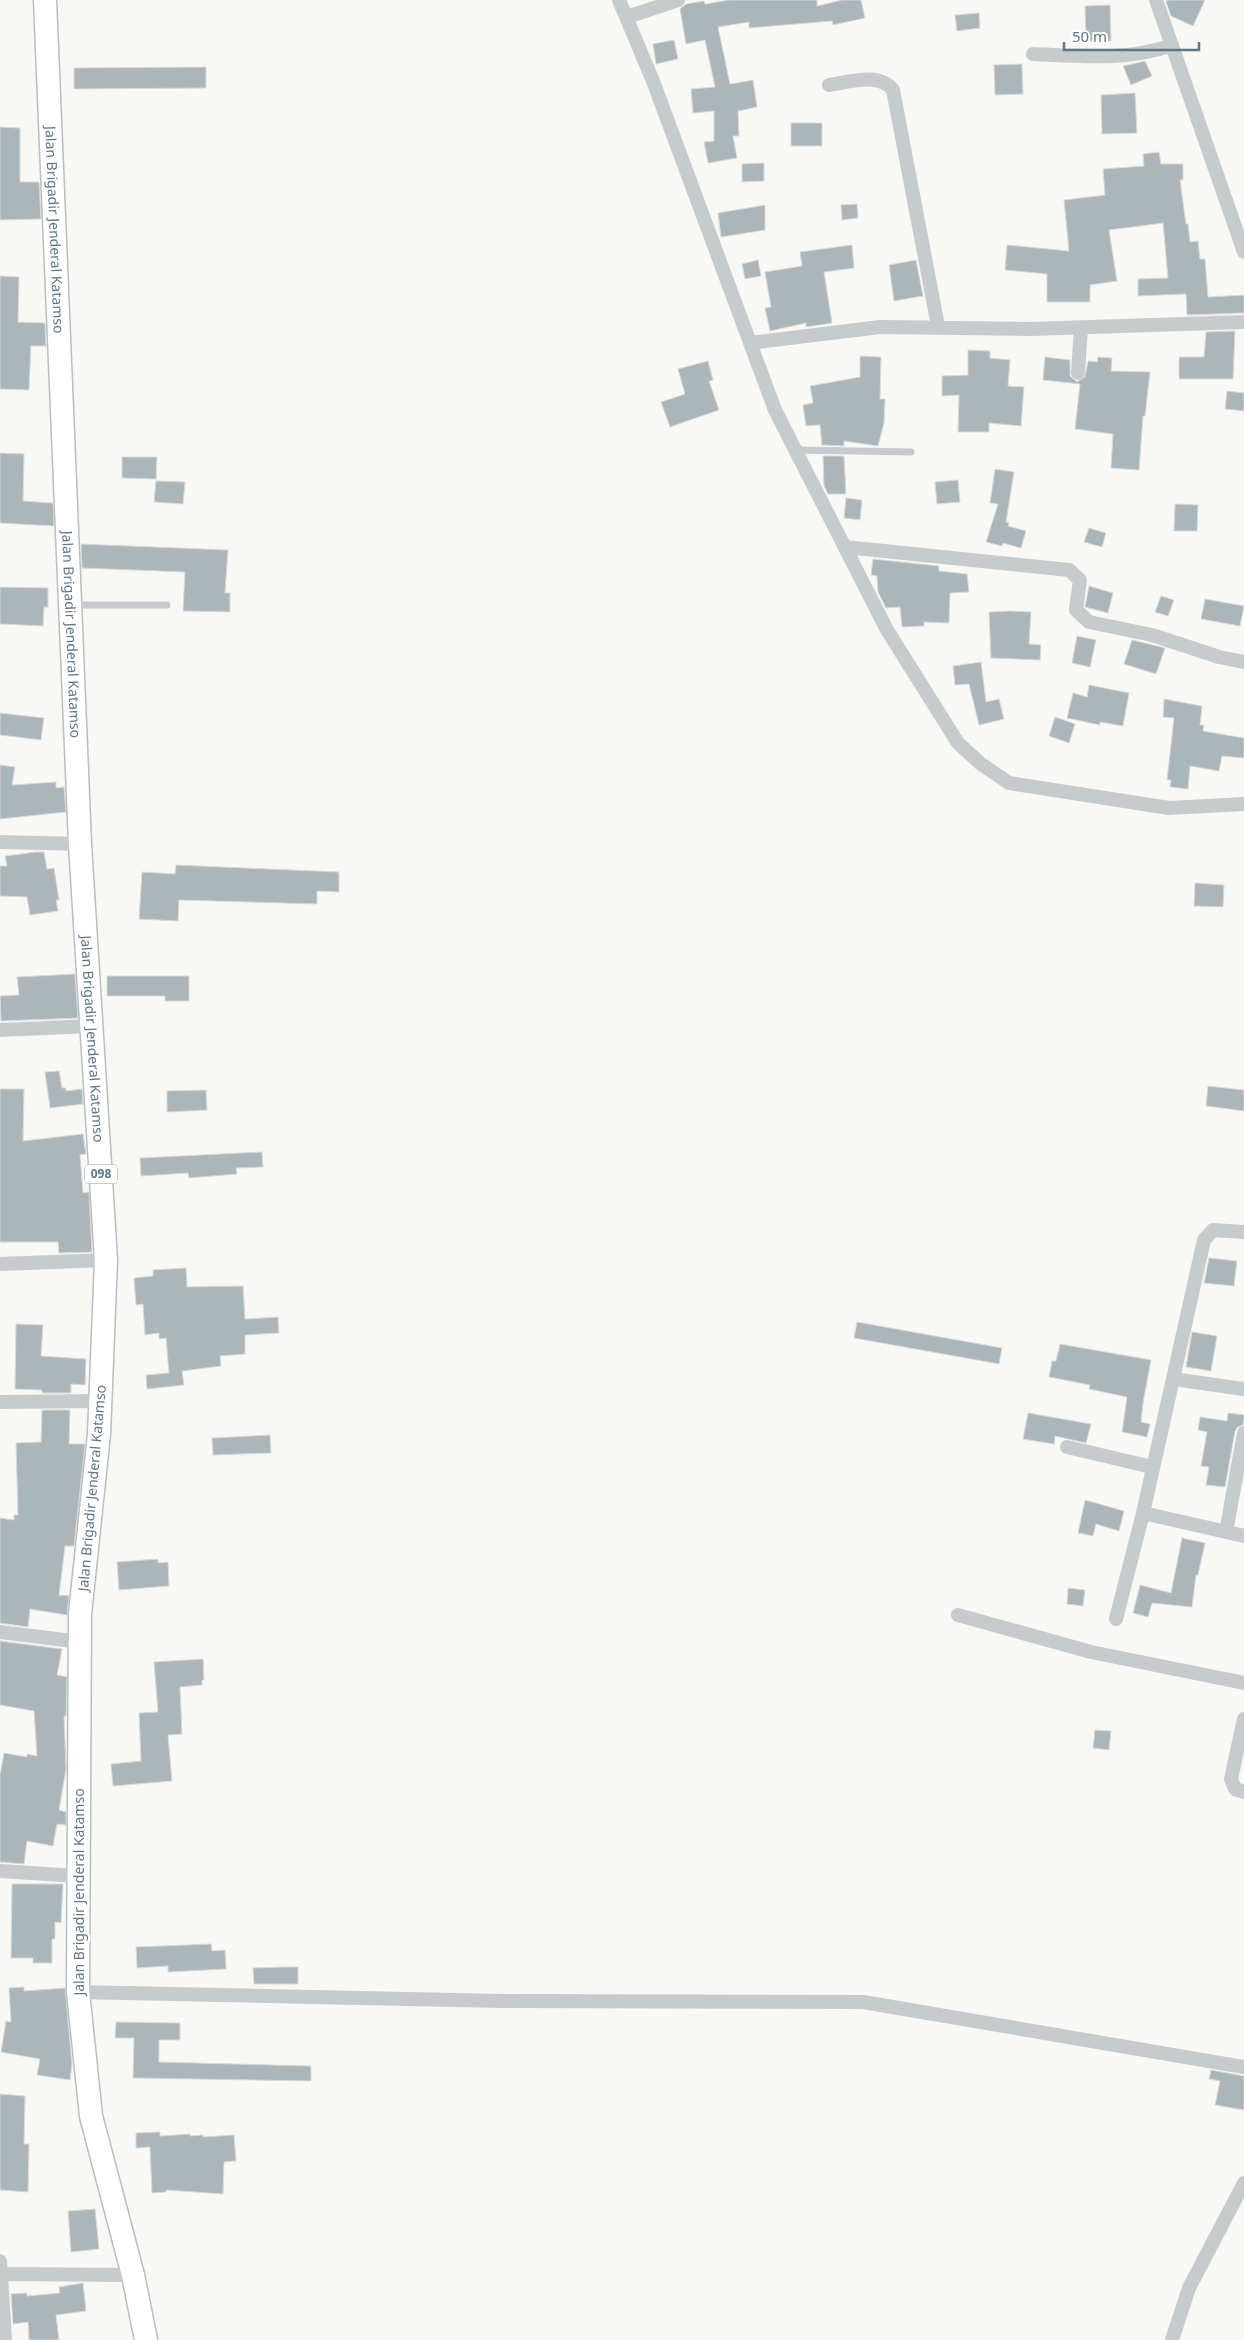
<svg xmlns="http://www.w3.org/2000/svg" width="1244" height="2340" viewBox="0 0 1244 2340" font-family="'Noto Sans',sans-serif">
  <rect width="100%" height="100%" fill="#f8f8f5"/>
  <!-- building -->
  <path fill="#abb6bb" stroke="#dadad7" d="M 729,0 L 817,0 L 817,6 L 842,0 L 861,0 L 865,18 L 833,25 L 832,21 L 749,28 L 749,22 L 718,27 L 730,84 L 753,80 L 757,107 L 738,111 L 739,136 L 733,136 L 737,158 L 708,163 L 704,142 L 714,141 L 714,111 L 693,113 L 691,89 L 715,87 L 705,40 L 686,44 L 680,9 L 686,4 L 704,1 L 705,4 Z
    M 1167,0 L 1205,0 L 1193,26 L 1171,16 L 1166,2 Z
    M 1110,5 L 1111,41 L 1086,41 L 1085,6 Z
    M 979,13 L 980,28 L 957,31 L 955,15 Z
    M 674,40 L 678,59 L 656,64 L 653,44 Z
    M 1145,61 L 1152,76 L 1131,85 L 1123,66 Z
    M 1022,64 L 1023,94 L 995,95 L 994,65 Z
    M 206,67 L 206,88 L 74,89 L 74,68 Z
    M 1135,93 L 1137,133 L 1102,134 L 1101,95 Z
    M 791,123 L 822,123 L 822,146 L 791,146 Z
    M 0,127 L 20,128 L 20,182 L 39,182 L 41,219 L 0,220 Z
    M 1159,152 L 1161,164 L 1183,164 L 1183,180 L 1180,180 L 1186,224 L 1188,224 L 1190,242 L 1198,241 L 1200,259 L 1205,259 L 1208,297 L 1244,295 L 1244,313 L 1187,315 L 1186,294 L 1138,296 L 1138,279 L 1168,278 L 1163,223 L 1109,230 L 1117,281 L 1090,285 L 1090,302 L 1047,302 L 1047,274 L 1005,270 L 1007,245 L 1069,251 L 1064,200 L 1105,195 L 1103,169 L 1144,166 L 1143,154 Z
    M 764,163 L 764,181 L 742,182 L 742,164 Z
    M 857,204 L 858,218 L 842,220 L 841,205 Z
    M 765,205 L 765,230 L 721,237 L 718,213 Z
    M 852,245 L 854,268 L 824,272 L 832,323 L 806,327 L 806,323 L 770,331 L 765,308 L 771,307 L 765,272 L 802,266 L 800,252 Z
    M 758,260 L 761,276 L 745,279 L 742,264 Z
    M 916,260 L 923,296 L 894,301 L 889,265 Z
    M 0,276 L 19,277 L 18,322 L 45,323 L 46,346 L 31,346 L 29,390 L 0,389 Z
    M 1235,331 L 1233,379 L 1179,379 L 1179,357 L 1204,357 L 1206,332 Z
    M 968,350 L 990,351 L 990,358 L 1010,360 L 1008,386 L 1024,387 L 1021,426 L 989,423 L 989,432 L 958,432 L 959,395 L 942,396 L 942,376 L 968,375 Z
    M 860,356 L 881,357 L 880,399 L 885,399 L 884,423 L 878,446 L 844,441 L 844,446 L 822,445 L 820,425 L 806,426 L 803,405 L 813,403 L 810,386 L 860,377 Z
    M 1045,357 L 1070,360 L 1070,376 L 1077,382 L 1085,377 L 1088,361 L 1097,362 L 1098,357 L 1112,358 L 1111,371 L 1150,372 L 1145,416 L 1143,416 L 1139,470 L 1111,468 L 1113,434 L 1075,429 L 1080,384 L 1043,380 Z
    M 708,361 L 713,380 L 709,381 L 719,410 L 670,427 L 661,402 L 685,394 L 678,369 Z
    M 1227,391 L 1244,393 L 1244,411 L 1225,409 Z
    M 0,453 L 24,454 L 23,501 L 53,503 L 54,526 L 0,523 Z
    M 823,456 L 844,456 L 846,494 L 828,494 L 824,486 Z
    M 122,457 L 157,457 L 156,479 L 122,478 Z
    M 995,469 L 1014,472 L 1006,522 L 1009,523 L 1008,526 L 1026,531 L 1021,548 L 1003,543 L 1002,546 L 986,542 L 998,504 L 990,503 Z
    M 958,480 L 960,502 L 937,504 L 935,482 Z
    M 156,481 L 185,482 L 183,504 L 154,502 Z
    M 846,498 L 862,500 L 860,520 L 844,518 Z
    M 1175,504 L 1198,505 L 1197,531 L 1174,531 Z
    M 1089,528 L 1106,533 L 1102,547 L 1084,542 Z
    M 81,544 L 228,550 L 225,593 L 230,593 L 230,612 L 183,611 L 185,572 L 82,568 Z
    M 873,559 L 939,566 L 939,571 L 967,574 L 969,592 L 950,593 L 949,623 L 924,622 L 924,626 L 902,627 L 900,607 L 886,608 L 878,592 L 877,576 L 871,575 Z
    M 1089,586 L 1113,593 L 1108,613 L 1085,607 Z
    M 0,587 L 48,588 L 48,607 L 44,607 L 43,626 L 0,624 Z
    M 1161,596 L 1174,600 L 1168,616 L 1155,612 Z
    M 1205,599 L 1244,606 L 1240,626 L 1201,619 Z
    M 1010,611 L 1031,612 L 1029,644 L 1041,645 L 1040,660 L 991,658 L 989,612 Z
    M 1077,636 L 1096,640 L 1090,667 L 1072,663 Z
    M 1132,640 L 1165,648 L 1156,674 L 1124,664 Z
    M 981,662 L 986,702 L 999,699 L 1004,719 L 979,725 L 969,684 L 955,685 L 953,666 Z
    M 1089,685 L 1129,693 L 1123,726 L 1100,722 L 1100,725 L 1067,718 L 1073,693 L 1087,697 Z
    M 1164,699 L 1202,706 L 1200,725 L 1204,725 L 1203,731 L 1244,738 L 1244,758 L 1222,756 L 1219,771 L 1190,766 L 1188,789 L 1170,787 L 1171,780 L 1167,780 L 1174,718 L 1163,717 Z
    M 0,713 L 44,718 L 41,740 L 0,735 Z
    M 1055,717 L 1075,724 L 1069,743 L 1049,736 Z
    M 0,765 L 15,767 L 12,785 L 56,782 L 56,788 L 64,787 L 66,812 L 0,819 Z
    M 36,852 L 44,852 L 47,869 L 54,868 L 59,900 L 56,900 L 58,911 L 30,915 L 27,897 L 0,896 L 0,866 L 7,866 L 5,856 Z
    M 176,865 L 339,872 L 339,892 L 317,891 L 317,904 L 179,900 L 178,921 L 139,919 L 142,872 L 175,874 Z
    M 1195,883 L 1224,885 L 1223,907 L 1194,906 Z
    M 75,974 L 78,1018 L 1,1021 L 0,996 L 19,995 L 17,977 Z
    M 107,976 L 189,976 L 189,1001 L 165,1001 L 165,996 L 107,996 Z
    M 59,1071 L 62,1088 L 66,1088 L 66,1091 L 82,1089 L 83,1104 L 50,1108 L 45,1072 Z
    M 1208,1086 L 1244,1090 L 1244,1111 L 1206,1106 Z
    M 0,1089 L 24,1089 L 23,1141 L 83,1134 L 86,1154 L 80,1155 L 83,1193 L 89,1192 L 92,1252 L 59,1253 L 58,1242 L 0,1242 Z
    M 206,1090 L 207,1110 L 167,1112 L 167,1091 Z
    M 262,1152 L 263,1167 L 236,1168 L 237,1174 L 189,1178 L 188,1173 L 141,1176 L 140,1158 Z
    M 1209,1258 L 1237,1261 L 1234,1286 L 1204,1283 Z
    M 186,1268 L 187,1287 L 243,1286 L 245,1319 L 278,1317 L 279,1333 L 245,1335 L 245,1354 L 220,1356 L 221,1366 L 182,1371 L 184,1385 L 147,1389 L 146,1375 L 169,1373 L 166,1338 L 159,1339 L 159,1333 L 145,1335 L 143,1304 L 136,1305 L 134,1278 L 153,1276 L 153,1270 Z
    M 857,1322 L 1002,1348 L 999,1364 L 854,1338 Z
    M 16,1324 L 43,1325 L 41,1356 L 86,1359 L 85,1385 L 71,1384 L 71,1393 L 42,1393 L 42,1390 L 15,1389 Z
    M 1192,1332 L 1217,1336 L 1211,1371 L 1186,1367 Z
    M 1060,1344 L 1151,1360 L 1143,1403 L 1141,1422 L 1150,1424 L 1147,1437 L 1122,1432 L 1127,1397 L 1089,1389 L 1090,1385 L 1049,1377 L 1052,1361 L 1056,1361 Z
    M 42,1410 L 70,1410 L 69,1444 L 85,1444 L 74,1546 L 65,1546 L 59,1595 L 69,1596 L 67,1615 L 30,1609 L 28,1627 L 0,1623 L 0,1518 L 14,1520 L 14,1515 L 18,1515 L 16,1443 L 41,1442 Z
    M 1028,1413 L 1091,1424 L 1086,1443 L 1055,1436 L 1054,1444 L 1023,1439 Z
    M 1228,1413 L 1244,1415 L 1244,1418 L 1243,1425 L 1238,1427 L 1235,1431 L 1225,1487 L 1206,1485 L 1209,1467 L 1201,1466 L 1207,1432 L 1198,1430 L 1200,1417 L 1227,1421 Z
    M 270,1435 L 271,1453 L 213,1455 L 212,1438 Z
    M 1085,1500 L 1124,1511 L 1119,1531 L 1096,1524 L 1093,1536 L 1078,1533 Z
    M 1182,1538 L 1205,1543 L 1198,1575 L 1196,1575 L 1192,1607 L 1152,1603 L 1148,1617 L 1133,1613 L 1140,1585 L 1171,1593 Z
    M 158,1559 L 158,1563 L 168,1562 L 169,1586 L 119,1590 L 117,1562 Z
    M 1068,1588 L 1085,1590 L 1083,1606 L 1067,1604 Z
    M 0,1641 L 62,1649 L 57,1675 L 67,1677 L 66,1716 L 64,1716 L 66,1769 L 59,1810 L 66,1812 L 66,1825 L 57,1824 L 53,1846 L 27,1841 L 24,1864 L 0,1862 L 0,1775 L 4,1753 L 27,1757 L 27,1754 L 37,1756 L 34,1711 L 0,1705 Z
    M 203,1659 L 204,1680 L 202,1680 L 202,1685 L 180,1687 L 182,1734 L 168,1735 L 172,1781 L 113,1786 L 111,1764 L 141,1761 L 139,1713 L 158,1712 L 154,1662 Z
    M 1095,1730 L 1111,1731 L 1109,1750 L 1093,1748 Z
    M 12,1884 L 63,1884 L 61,1923 L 55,1922 L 55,1939 L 52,1939 L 52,1963 L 33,1963 L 33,1958 L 11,1958 Z
    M 211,1944 L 212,1951 L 225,1950 L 226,1969 L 168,1972 L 168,1966 L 137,1968 L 136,1947 Z
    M 283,1967 L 298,1967 L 298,1984 L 254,1984 L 253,1968 Z
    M 24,1987 L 24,1991 L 65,1988 L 72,2064 L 70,2080 L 37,2075 L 40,2059 L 1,2052 L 6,2021 L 11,2022 L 9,1988 Z
    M 116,2022 L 180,2023 L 180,2040 L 159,2040 L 159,2062 L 311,2066 L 311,2081 L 133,2078 L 134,2038 L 115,2038 Z
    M 1211,2070 L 1244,2076 L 1244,2110 L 1215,2105 L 1220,2081 L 1209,2079 Z
    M 0,2094 L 25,2096 L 24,2144 L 29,2144 L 28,2192 L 0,2190 Z
    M 160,2132 L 160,2136 L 190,2134 L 190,2136 L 203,2135 L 203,2137 L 234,2135 L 236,2161 L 224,2162 L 223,2194 L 166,2190 L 166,2192 L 152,2193 L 150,2147 L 136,2148 L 136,2133 Z
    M 95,2209 L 99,2249 L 71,2252 L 68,2211 Z
    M 83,2283 L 86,2311 L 56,2315 L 59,2340 L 29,2340 L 28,2322 L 13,2324 L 11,2294 L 27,2293 L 27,2296 L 60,2293 L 59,2287 Z"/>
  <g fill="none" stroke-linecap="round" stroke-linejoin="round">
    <!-- primary casing -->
    <g stroke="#b8bec1" stroke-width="25">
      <g id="primary">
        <path id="s1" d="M 45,0 L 80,844 L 106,1260 L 99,1434 L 80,1614 L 78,1992 L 91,2116 L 133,2275 L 146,2340"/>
      </g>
    </g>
    <!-- service -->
    <path stroke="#c6cbce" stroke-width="7" d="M 796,450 L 911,452
      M 73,605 L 167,605"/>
    <!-- minor -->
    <path stroke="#c6cbce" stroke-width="14" d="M 619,0 L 653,81 L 775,410 L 887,630 L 958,743 L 981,764 L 1009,783 L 1169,808 L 1244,804
      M 1156,0 L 1244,252
      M 627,17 L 678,0
      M 1033,54 C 1079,56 1129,61 1172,45
      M 829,85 C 850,82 879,72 893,90 L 938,326
      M 750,343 L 880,327 L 1030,329 L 1244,322
      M 1078,373 L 1081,328
      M 845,547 L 1069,570 L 1080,580 L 1076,610 L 1089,622 L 1152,635 L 1219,657 L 1244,662
      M 0,842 L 80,844
      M 0,1030 L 92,1026
      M 1244,1232 L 1213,1230 L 1204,1240 L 1143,1513 L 1244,1536
      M 0,1264 L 106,1260
      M 1173,1379 L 1244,1389
      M 0,1402 L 100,1401
      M 1067,1447 L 1152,1467
      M 1226,1532 L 1244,1433
      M 958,1615 L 1091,1652 L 1244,1683
      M 1116,1619 L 1143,1513
      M 0,1632 L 80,1642
      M 1244,1719 L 1231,1779 L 1235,1789 L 1244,1792
      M 0,1871 L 77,1876
      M 78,1992 L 502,2001 L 863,2002 L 1244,2067
      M 0,2261 L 5,2340
      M 0,2274 L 133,2275
      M 1172,2340 L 1189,2288 L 1244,2183"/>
    <!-- primary -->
    <use href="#primary" stroke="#fff" stroke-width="22"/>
  </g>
  <g text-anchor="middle" stroke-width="5" stroke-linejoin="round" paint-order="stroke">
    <!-- shield labels -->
    <rect fill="#fff" stroke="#909fa8" stroke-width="1" x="85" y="1164.5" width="32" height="19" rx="4"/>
    <g font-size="12" font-weight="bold" fill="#607683">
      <text x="101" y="1178">098</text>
    </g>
    <!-- street labels -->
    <g font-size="14" fill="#607683" stroke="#fff">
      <text dy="5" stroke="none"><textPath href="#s1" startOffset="230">Jalan Brigadir Jenderal Katamso</textPath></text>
      <text dy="5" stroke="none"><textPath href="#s1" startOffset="635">Jalan Brigadir Jenderal Katamso</textPath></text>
      <text dy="5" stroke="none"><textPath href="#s1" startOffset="1040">Jalan Brigadir Jenderal Katamso</textPath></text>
      <text transform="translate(92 1488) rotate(-85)" y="5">Jalan Brigadir Jenderal Katamso</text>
      <text transform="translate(79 1892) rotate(-90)" y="5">Jalan Brigadir Jenderal Katamso</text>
    </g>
  </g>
  <!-- scale -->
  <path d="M1064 42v8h135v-8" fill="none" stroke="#607683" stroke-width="2.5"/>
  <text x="1072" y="42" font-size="15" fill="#607683" stroke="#ffffff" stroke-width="4" paint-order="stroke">50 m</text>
</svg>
